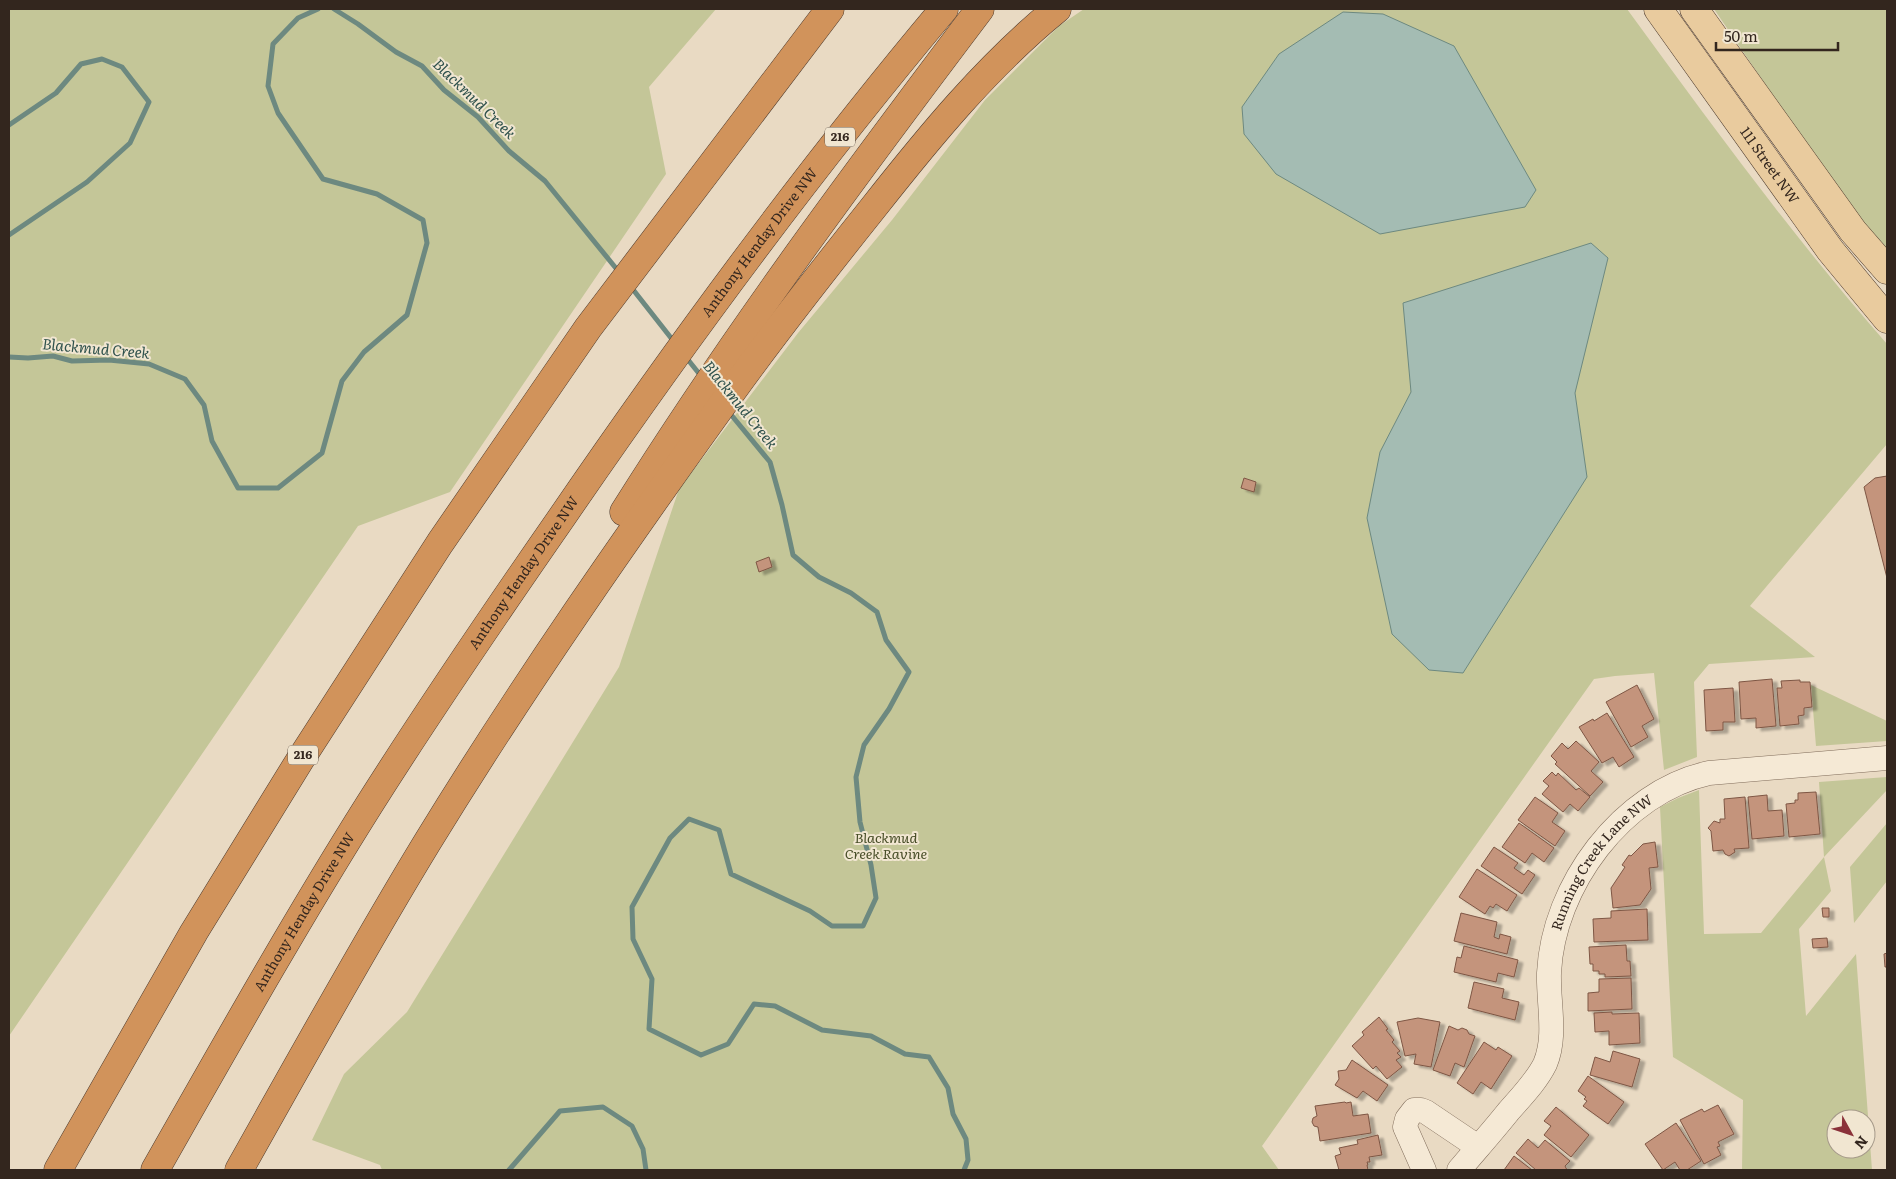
<svg xmlns="http://www.w3.org/2000/svg" width="1896" height="1179" viewBox="0 0 1896 1179" font-family="Literata,serif">
  <defs>
    <filter id="shadow"><feDropShadow dx="5" dy="3" stdDeviation="1" flood-color="#0004"/></filter>
  </defs>
  <rect width="100%" height="100%" fill="#e9dac3"/>
  <!-- green -->
  <path fill="#c4c698" fill-rule="evenodd" d="M 9,9 L 716,9 L 649,87 L 666,174 L 450,492 L 358,526 L 9,1036 Z
    M 1084,9 L 1627,9 C 1710,123 1794,238 1887,344 L 1887,444 L 1750,606 L 1815,657 L 1709,664 L 1694,682 L 1697,757 L 1664,770 L 1654,673 L 1615,676 L 1594,679 L 1262,1146 L 1279,1170 L 382,1170 L 380,1165 L 312,1140 L 344,1074 L 407,1012 L 619,667 L 679,489 L 798,333 L 892,220 L 985,100 L 1059,26 Z
    M 1714,9 L 1887,9 L 1887,254 L 1863,228 Z
    M 1811,685 L 1887,721 L 1887,741 L 1816,746 Z
    M 1887,777 L 1887,790 L 1824,857 L 1831,891 L 1799,929 L 1806,1016 L 1856,954 L 1872,1170 L 1742,1170 L 1743,1100 L 1673,1057 L 1660,807 L 1678,798 L 1699,790 L 1704,934 L 1761,933 L 1824,857 L 1819,782 ZM 1836,1119 L 1866,1119 L 1866,1149 L 1836,1149 Z
    M 1887,823 L 1887,881 L 1854,923 L 1850,867 Z"/>
  <!-- water -->
  <path fill="#a4bcb3" stroke="#6d8980" d="M 1343,12 L 1383,14 L 1454,46 L 1536,190 L 1525,207 L 1380,234 L 1276,174 L 1244,134 L 1242,107 L 1279,54 Z
    M 1591,243 L 1608,258 L 1575,393 L 1587,477 L 1463,673 L 1429,670 L 1392,634 L 1367,518 L 1380,452 L 1411,392 L 1403,303 Z"/>
  <g fill="none" stroke-linecap="round" stroke-linejoin="round">
    <!-- stream -->
    <path stroke="#6d8980" stroke-width="5" d="M 334,9 L 358,24 L 396,52 L 422,66 L 444,90 L 478,117 L 509,151 L 545,181 L 619,272
      M 9,125 L 56,93 L 81,64 L 102,59 L 122,67 L 149,102 L 130,143 L 87,182 L 9,235
      M 631,287 L 675,343
      M 685,356 L 701,376
      M 9,357 L 28,358 L 53,356 L 72,361 L 109,360 L 149,364 L 185,379 L 204,405 L 212,441 L 238,488 L 278,488 L 322,453 L 342,381 L 364,352 L 407,315 L 427,243 L 423,220 L 377,194 L 323,179 L 278,113 L 268,86 L 273,44 L 298,18 L 318,9
      M 728,411 L 770,462 L 782,505 L 793,555 L 819,577 L 851,593 L 877,612 L 886,640 L 909,672 L 889,709 L 864,745 L 856,777 L 860,822 L 871,865 L 876,898 L 863,926 L 832,926 L 810,911 L 731,874 L 719,830 L 689,819 L 670,838 L 632,907 L 633,939 L 652,979 L 649,1029 L 701,1055 L 728,1044 L 754,1004 L 775,1006 L 822,1030 L 871,1036 L 905,1054 L 929,1057 L 948,1088 L 953,1114 L 966,1139 L 968,1160 L 964,1170
      M 509,1170 L 560,1111 L 603,1107 L 632,1126 L 643,1149 L 646,1170"/>
  </g>
  <!-- building -->
  <path fill="#c4947c" stroke="#7e5644" filter="url(#shadow)" d="M 1887,476 L 1887,578 L 1864,487 L 1875,478 Z
    M 1244,478 L 1256,482 L 1254,492 L 1241,488 Z
    M 769,557 L 772,567 L 759,572 L 756,562 Z
    M 1772,679 L 1776,726 L 1756,728 L 1756,718 L 1741,719 L 1739,682 Z
    M 1800,680 L 1800,682 L 1810,682 L 1812,707 L 1804,708 L 1804,715 L 1798,716 L 1799,724 L 1780,726 L 1777,688 L 1782,688 L 1781,681 Z
    M 1637,685 L 1654,719 L 1642,726 L 1648,737 L 1631,747 L 1606,702 Z
    M 1733,688 L 1735,722 L 1723,722 L 1723,730 L 1706,731 L 1704,690 Z
    M 1607,713 L 1634,757 L 1619,767 L 1613,757 L 1602,763 L 1579,727 L 1593,719 L 1594,721 Z
    M 1576,741 L 1599,762 L 1591,771 L 1603,782 L 1590,796 L 1555,764 L 1557,762 L 1551,756 L 1562,743 L 1568,749 Z
    M 1552,772 L 1556,776 L 1558,773 L 1576,790 L 1579,788 L 1590,797 L 1578,811 L 1570,804 L 1563,812 L 1542,794 L 1549,786 L 1543,781 Z
    M 1816,792 L 1820,834 L 1789,837 L 1786,804 L 1795,803 L 1795,800 L 1798,800 L 1798,793 Z
    M 1767,795 L 1768,811 L 1782,810 L 1784,836 L 1752,839 L 1748,797 Z
    M 1535,797 L 1558,813 L 1552,822 L 1565,831 L 1555,846 L 1518,820 Z
    M 1745,797 L 1749,848 L 1734,849 L 1735,852 L 1729,856 L 1725,854 L 1723,850 L 1713,851 L 1711,831 L 1708,828 L 1714,821 L 1720,823 L 1720,819 L 1725,819 L 1724,799 Z
    M 1519,823 L 1554,848 L 1544,862 L 1532,853 L 1525,863 L 1502,847 Z
    M 1655,842 L 1658,867 L 1649,868 L 1651,889 L 1640,905 L 1613,908 L 1611,888 L 1625,867 L 1622,865 L 1629,855 L 1631,856 L 1643,844 Z
    M 1494,847 L 1518,863 L 1514,868 L 1524,875 L 1528,870 L 1535,875 L 1522,894 L 1481,866 Z
    M 1477,869 L 1517,895 L 1507,911 L 1496,904 L 1493,908 L 1490,906 L 1485,914 L 1459,897 Z
    M 1822,908 L 1829,908 L 1829,917 L 1823,917 Z
    M 1647,909 L 1648,940 L 1594,942 L 1593,919 L 1611,918 L 1611,911 Z
    M 1461,913 L 1497,922 L 1494,937 L 1499,939 L 1500,934 L 1511,937 L 1507,954 L 1454,941 Z
    M 1827,938 L 1828,947 L 1813,948 L 1812,939 Z
    M 1626,945 L 1627,961 L 1630,961 L 1631,976 L 1605,977 L 1605,974 L 1599,974 L 1599,971 L 1593,971 L 1593,964 L 1590,964 L 1589,947 Z
    M 1464,946 L 1518,960 L 1514,977 L 1498,973 L 1496,982 L 1454,972 L 1457,957 L 1461,958 Z
    M 1887,953 L 1887,967 L 1885,967 L 1884,954 Z
    M 1631,978 L 1632,1009 L 1588,1011 L 1588,993 L 1599,992 L 1599,979 Z
    M 1474,982 L 1504,989 L 1502,998 L 1519,1002 L 1515,1020 L 1468,1008 Z
    M 1612,1012 L 1612,1014 L 1639,1013 L 1640,1043 L 1609,1045 L 1609,1031 L 1595,1032 L 1594,1013 Z
    M 1379,1017 L 1388,1029 L 1386,1030 L 1394,1040 L 1392,1042 L 1400,1051 L 1397,1053 L 1401,1057 L 1396,1060 L 1402,1067 L 1387,1079 L 1376,1066 L 1373,1069 L 1352,1046 L 1364,1035 L 1362,1032 Z
    M 1418,1018 L 1440,1022 L 1431,1067 L 1414,1064 L 1416,1054 L 1405,1056 L 1397,1022 Z
    M 1449,1026 L 1458,1030 L 1462,1028 L 1467,1030 L 1469,1034 L 1475,1036 L 1464,1067 L 1455,1063 L 1450,1076 L 1433,1070 Z
    M 1484,1042 L 1496,1050 L 1498,1047 L 1512,1056 L 1491,1089 L 1481,1082 L 1473,1094 L 1457,1083 Z
    M 1613,1051 L 1640,1059 L 1632,1087 L 1590,1075 L 1595,1057 L 1610,1062 Z
    M 1352,1060 L 1388,1085 L 1377,1101 L 1363,1091 L 1357,1098 L 1335,1085 L 1339,1079 L 1338,1071 L 1346,1070 Z
    M 1588,1076 L 1624,1102 L 1608,1124 L 1583,1106 L 1587,1101 L 1584,1099 L 1586,1097 L 1578,1091 Z
    M 1345,1102 L 1346,1103 L 1351,1102 L 1353,1116 L 1368,1114 L 1371,1133 L 1320,1141 L 1318,1127 L 1314,1126 L 1312,1122 L 1313,1118 L 1317,1116 L 1315,1106 Z
    M 1718,1105 L 1734,1134 L 1718,1142 L 1720,1146 L 1717,1147 L 1721,1155 L 1704,1164 L 1680,1120 L 1702,1109 L 1704,1112 Z
    M 1556,1107 L 1589,1135 L 1571,1157 L 1544,1135 L 1551,1126 L 1544,1121 Z
    M 1676,1123 L 1701,1161 L 1687,1170 L 1680,1170 L 1675,1162 L 1663,1170 L 1645,1144 Z
    M 1378,1135 L 1382,1155 L 1369,1157 L 1370,1162 L 1367,1162 L 1368,1165 L 1367,1165 L 1368,1170 L 1339,1170 L 1335,1156 L 1341,1154 L 1339,1148 L 1358,1144 L 1357,1140 Z
    M 1528,1139 L 1538,1148 L 1545,1140 L 1570,1161 L 1565,1166 L 1567,1170 L 1536,1170 L 1516,1153 Z
    M 1514,1156 L 1532,1170 L 1504,1170 Z"/>
  <g fill="none" stroke-linecap="round" stroke-linejoin="round">
    <!-- minor casing -->
    <g stroke="#816d5b" stroke-width="25">
      <g id="minor">
        <path d="M 1424,1170 L 1405,1127 L 1407,1119 L 1414,1110 L 1421,1110 L 1426,1112 L 1478,1147"/>
        <path id="s1" d="M 1459,1170 C 1475,1151 1492,1132 1508,1112 C 1521,1097 1536,1082 1545,1064 C 1557,1036 1548,1003 1549,973 C 1553,886 1622,792 1709,773 L 1887,758"/>
      </g>
    </g>
    <!-- major casing -->
    <g stroke="#4f3c2f" stroke-width="29">
      <g id="major">
        <path id="s2" d="M 1658,9 L 1830,250 L 1887,319"/>
        <path d="M 1694,9 L 1853,231 L 1887,270"/>
      </g>
    </g>
    <!-- highway casing -->
    <g stroke="#4f3c2f" stroke-width="29">
      <g id="highway">
        <path d="M 624,512 C 733,338 856,173 980,9"/>
        <path d="M 58,1170 L 194,932 L 300,760 L 440,543 L 588,328 L 830,9"/>
        <path id="s3" d="M 155,1170 C 225,1047 294,924 369,805 C 431,707 496,612 562,517 C 682,342 808,171 944,9"/>
        <path d="M 239,1170 C 301,1060 362,949 428,841 C 523,686 627,537 733,390 C 778,328 825,268 873,208 C 929,137 987,66 1057,9"/>
      </g>
    </g>
    <!-- minor -->
    <use href="#minor" stroke="#f5e9d5" stroke-width="24"/>
    <!-- major -->
    <use href="#major" stroke="#e9cb9e" stroke-width="28"/>
    <!-- highway -->
    <use href="#highway" stroke="#d1935b" stroke-width="28"/>
  </g>
  <g text-anchor="middle" stroke-width="4" stroke-linejoin="round" paint-order="stroke">
    <!-- shield labels -->
    <g fill="#f1e6d1" stroke="#6c6054" stroke-width="1">
      <rect x="825" y="127.5" width="30" height="19" rx="4"/>
      <rect x="288" y="745.5" width="30" height="19" rx="4"/>
    </g>
    <g font-size="12" font-weight="bold" fill="#33261e">
      <text x="840" y="141">216</text>
      <text x="303" y="759">216</text>
    </g>
    <!-- street labels -->
    <g font-size="14" fill="#33261e" stroke="#f1e6d1">
      <text dy="5" stroke="none"><textPath href="#s2" startOffset="192">111 Street NW</textPath></text>
      <text dy="5" stroke="none"><textPath href="#s3" startOffset="1108">Anthony Henday Drive NW</textPath></text>
      <text dy="5" stroke="none"><textPath href="#s3" startOffset="702">Anthony Henday Drive NW</textPath></text>
      <text dy="5" stroke="none"><textPath href="#s1" startOffset="355">Running Creek Lane NW</textPath></text>
      <text dy="5" stroke="none"><textPath href="#s3" startOffset="298">Anthony Henday Drive NW</textPath></text>
    </g>
    <!-- park labels -->
    <g font-size="14" font-style="italic" fill="#474d27" stroke="#f1e6d1">
      <text x="886" y="843">Blackmud<tspan x="886" dy="16">Creek Ravine</tspan></text>
    </g>
    <!-- water labels -->
    <g font-size="15" font-style="italic" fill="#2f514c" stroke="#f1e6d1">
      <text transform="translate(474 99) rotate(44)" y="5">Blackmud Creek</text>
      <text transform="translate(96 349) rotate(5)" y="5">Blackmud Creek</text>
      <text transform="translate(740 405) rotate(51)" y="5">Blackmud Creek</text>
    </g>
  </g>
  <!-- border -->
  <rect width="1896" height="1179" fill="none" stroke="#33261e" stroke-width="20"/>
  <!-- north arrow -->
  <g transform="translate(1851 1134) rotate(130)"><circle r="24" fill="#f1e6d1" stroke="#a59989"/>
  <path d="M0-4L9 19L0 12L-9 19Z" fill="#8a3139"/>
  <text y="-8" font-size="14" font-weight="bold" text-anchor="middle" fill="#33261e">N</text>
  </g>
  <!-- scale -->
  <path d="M1716 42v8h122v-8" fill="none" stroke="#33261e" stroke-width="2.5"/>
  <text x="1724" y="42" font-size="15" fill="#33261e" stroke="#f1e6d1" stroke-width="4" paint-order="stroke">50 m</text>
</svg>
